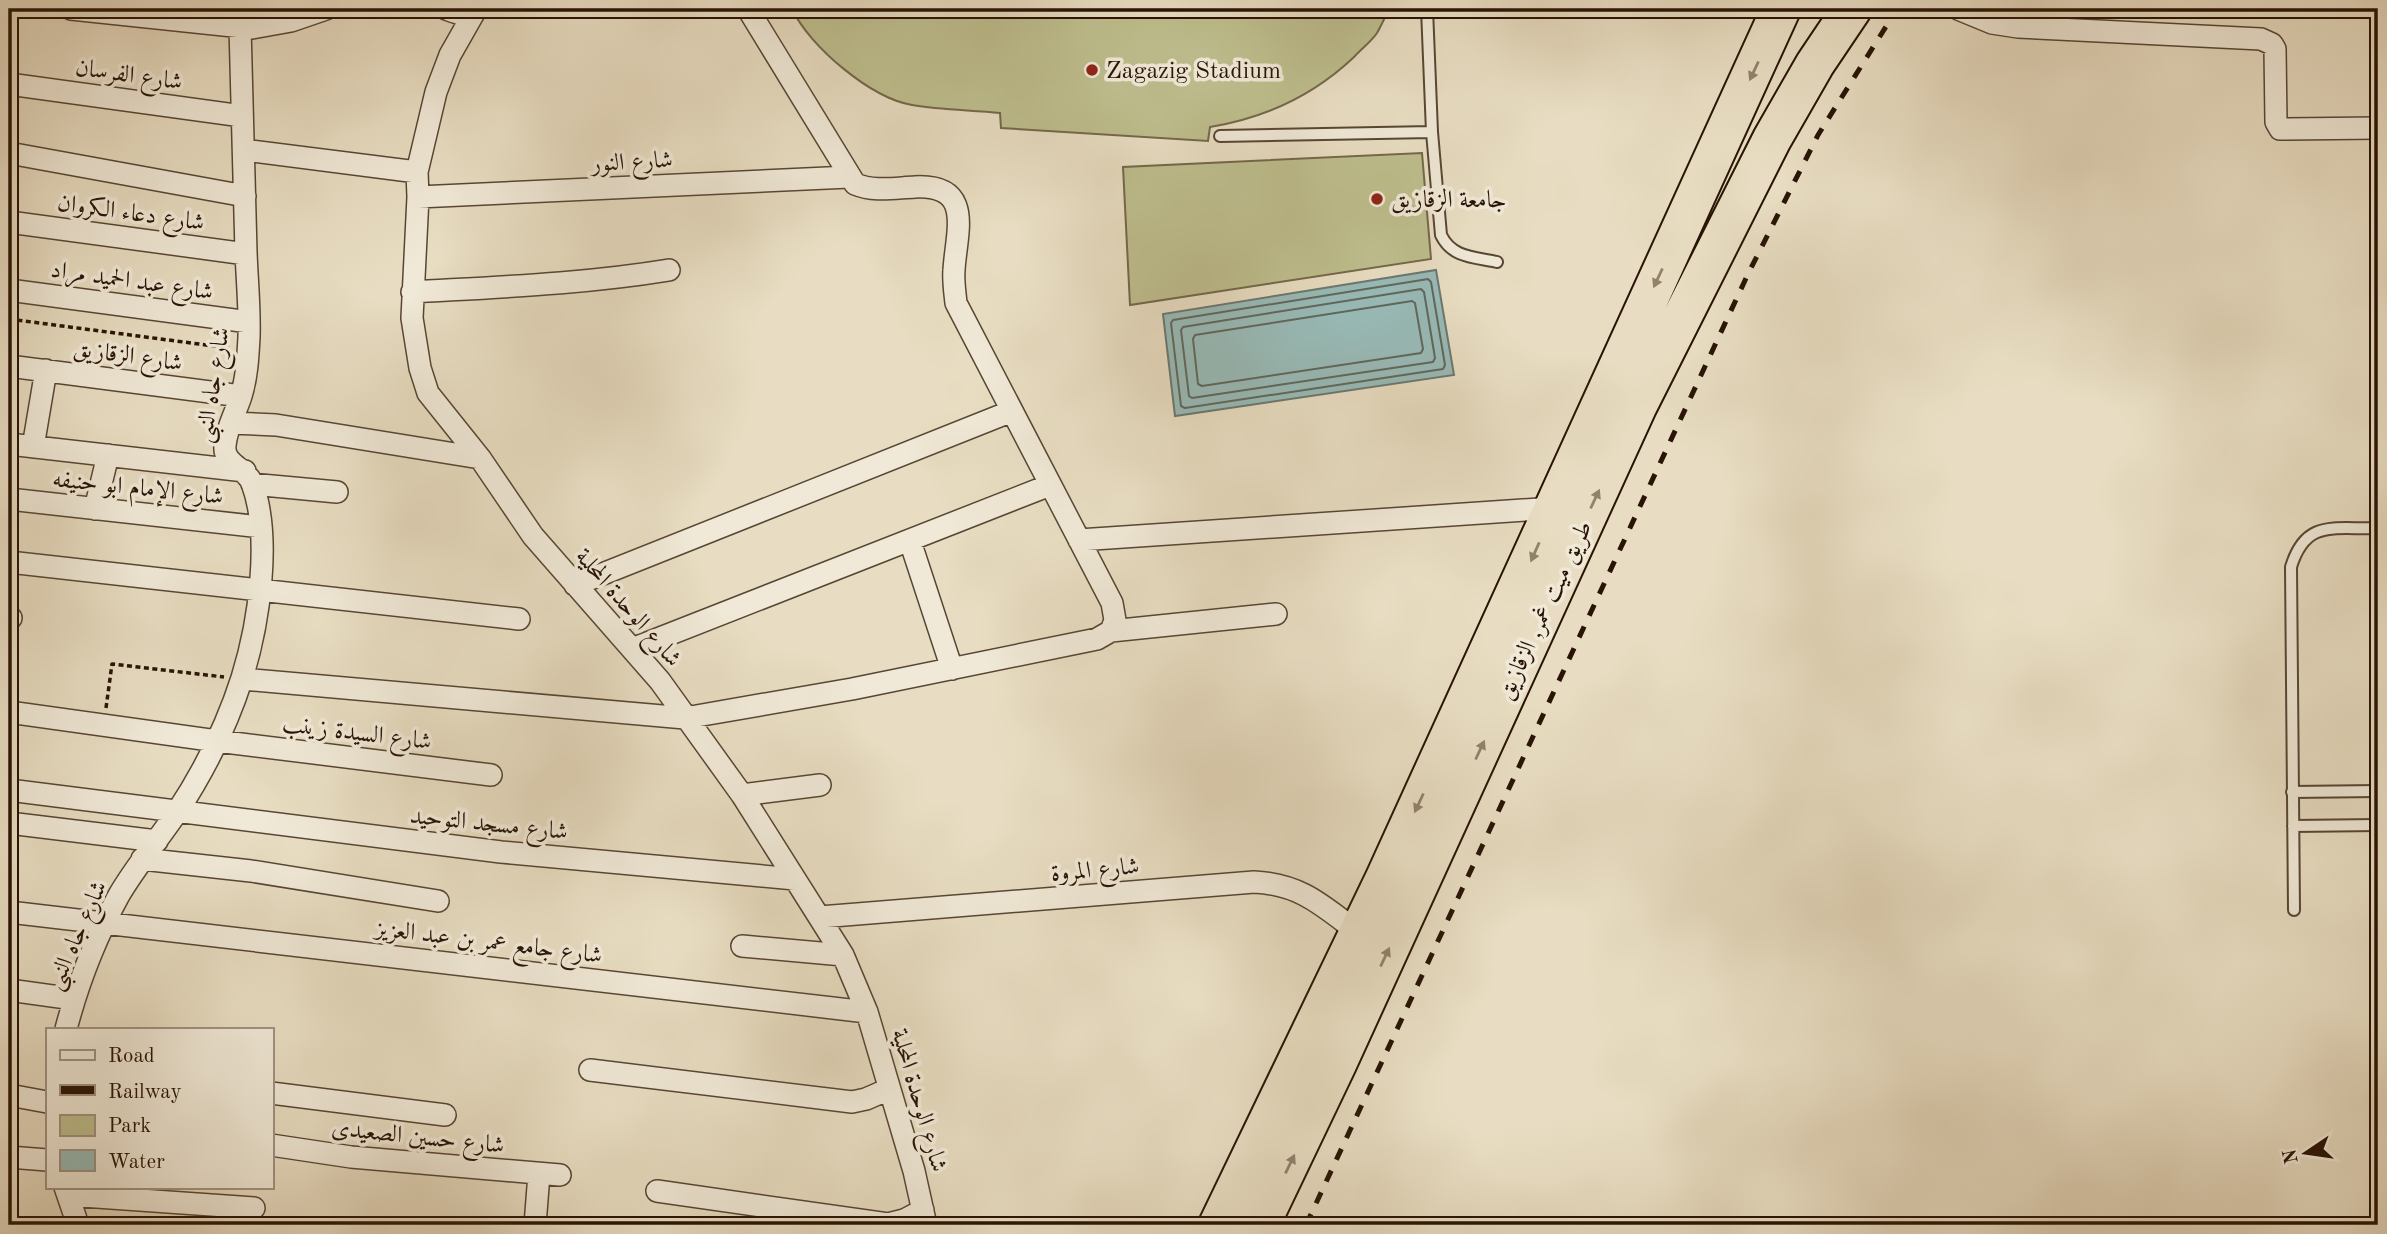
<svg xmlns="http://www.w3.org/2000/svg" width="2387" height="1234" viewBox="0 0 2387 1234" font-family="'Old Standard TT',Amiri,serif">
  <rect width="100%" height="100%" fill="#e8ddc2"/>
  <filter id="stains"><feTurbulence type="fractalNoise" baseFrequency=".00286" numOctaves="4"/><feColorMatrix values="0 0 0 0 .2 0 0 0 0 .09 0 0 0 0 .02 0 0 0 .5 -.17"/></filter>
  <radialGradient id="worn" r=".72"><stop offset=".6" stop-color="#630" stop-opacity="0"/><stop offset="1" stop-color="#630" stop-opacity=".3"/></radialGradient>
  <!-- green -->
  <path fill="#bebe8e" stroke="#73684a" stroke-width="2" d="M 792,9 L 1389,9 C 1385,17 1381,26 1377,33 C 1371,42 1361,49 1354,57 C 1313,96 1265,118 1210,127 L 1208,141 L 1001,128 L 1000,113 C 971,110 941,110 912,105 C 871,98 810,47 792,9 Z
    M 1422,153 L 1431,259 L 1130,305 L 1123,167 Z"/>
  <!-- water -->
  <path fill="#98bbb8" stroke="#6b7870" stroke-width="2" d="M 1436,270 L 1454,375 L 1175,416 L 1163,314 Z"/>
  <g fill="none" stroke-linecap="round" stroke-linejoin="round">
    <!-- shore -->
    <path stroke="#60675e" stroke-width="2" d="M 1428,279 L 1431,282 L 1445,365 L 1443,369 L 1185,408 L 1181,406 L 1171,323 L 1173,320 Z
      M 1421,289 L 1424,292 L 1435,358 L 1433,362 L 1192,398 L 1189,396 L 1181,330 L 1183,327 Z
      M 1412,301 L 1415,303 L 1423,349 L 1421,353 L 1202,386 L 1198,384 L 1193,339 L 1195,335 Z"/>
    <!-- lane casing -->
    <g stroke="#584634" stroke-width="14">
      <path id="lane" d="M 1427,9 L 1432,132 L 1441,235 C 1452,258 1474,257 1497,262
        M 2362,9 L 2362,10
        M 1220,136 L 1432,132
        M 2292,792 L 2378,791
        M 2293,826 L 2378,825
        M 2294,910 L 2291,567 C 2306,518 2335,530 2378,528"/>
    </g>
    <!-- street casing -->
    <g stroke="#584634" stroke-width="24">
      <path id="street" d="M 71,9 L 252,28 L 291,21 L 326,9
        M 446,9 C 457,13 466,18 476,9
        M 1958,9 L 1992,23 L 2018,27 L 2261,39 L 2272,44 L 2275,49 L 2276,122 L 2280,129 L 2378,128
        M 475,11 L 450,55 L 436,92 L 417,172 L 418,197 L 412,318 L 420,368 L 428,393 L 480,458 L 533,536 L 660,681 L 742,795 L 843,955 L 867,1012 L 914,1171 L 926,1225
        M 9,84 L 242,116
        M 244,150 L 417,172
        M 9,153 L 245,196
        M 418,197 L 849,177
        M 9,222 L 246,254
        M 9,290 L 249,322
        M 412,292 C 498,287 584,284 669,270
        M 9,366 L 241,396
        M 231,423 L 276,425 L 480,458
        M 9,444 L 245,471
        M 33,447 L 46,370
        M 252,484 L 337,492
        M 9,499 L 261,527
        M 95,509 L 108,455
        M 1079,540 L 1554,508
        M 910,541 L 952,669
        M 9,562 L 519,619
        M 575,585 L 1012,411
        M 9,618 L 11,618
        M 1111,631 L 1276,614
        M 632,649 L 1050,485
        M 242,679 L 685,718 L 852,689 L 1097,639 L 1111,631 L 1115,620 L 1112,603 L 956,303 C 955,293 953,281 954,270 C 956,233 975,184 915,187 C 894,188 874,192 855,184 L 748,9
        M 9,712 L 217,741 L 491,775
        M 9,790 L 501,852 L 795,879
        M 742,795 L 820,785
        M 9,823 L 157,841
        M 142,859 L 251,871 L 438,901
        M 9,912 L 867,1012
        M 820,917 L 1254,882 C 1301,884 1323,906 1359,933
        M 742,946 L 843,955
        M 9,990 L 74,999
        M 66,1029 C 78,983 96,937 119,895 C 136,866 158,840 177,812 C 204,771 227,725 242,678 C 259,623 272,537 252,483 C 246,468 223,464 225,446 C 226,429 236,412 241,396 C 247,377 248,356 249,337 C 250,309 247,280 246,252 C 244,177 242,102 240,27
        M 590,1070 L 852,1102 L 866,1099 L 889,1089
        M 271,1093 L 445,1115
        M 9,1095 L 47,1102
        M 271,1145 L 351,1157 L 560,1175
        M 9,1157 L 47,1160
        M 65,1187 L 78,1225
        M 657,1191 L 888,1224 L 904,1220 L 923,1210
        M 68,1195 L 254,1208
        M 535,1225 L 539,1174"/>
    </g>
    <!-- highway casing -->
    <g stroke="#281305" stroke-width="42">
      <path id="highway" d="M 1218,1225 L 1385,878 L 1781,9
        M 1260,1225 L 1337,1064 L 1637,407 L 1772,139 L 1815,64 L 1852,9"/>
    </g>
    <!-- path -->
    <path stroke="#281305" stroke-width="3.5" stroke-dasharray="5 3.5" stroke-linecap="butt" d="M 9,319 L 229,348
      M 106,708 L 112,664 L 224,677"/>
    <!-- lane -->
    <use href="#lane" stroke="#f0e9d7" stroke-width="10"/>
    <!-- street -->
    <use href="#street" stroke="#f0e9d7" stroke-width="21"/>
    <!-- highway -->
    <use href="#highway" stroke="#e8ddc2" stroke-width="38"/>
    <!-- rail -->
    <path stroke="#281305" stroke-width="5" stroke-dasharray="12 12" stroke-linecap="butt" d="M 1306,1225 L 1748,274 L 1818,135 L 1897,9"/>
  </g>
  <!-- one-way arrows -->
  <defs><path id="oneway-solid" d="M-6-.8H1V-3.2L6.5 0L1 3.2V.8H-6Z" transform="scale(1.75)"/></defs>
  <g fill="#92826d">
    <use href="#oneway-solid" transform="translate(1754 71) rotate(115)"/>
    <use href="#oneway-solid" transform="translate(1658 278) rotate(115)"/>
    <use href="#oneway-solid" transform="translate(1595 499) rotate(-65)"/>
    <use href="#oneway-solid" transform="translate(1535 552) rotate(114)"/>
    <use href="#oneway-solid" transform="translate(1480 750) rotate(-65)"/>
    <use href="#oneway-solid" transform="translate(1419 803) rotate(115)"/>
    <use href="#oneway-solid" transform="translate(1385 957) rotate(-65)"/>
    <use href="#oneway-solid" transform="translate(1290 1164) rotate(-64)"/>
  </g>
  <!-- markers -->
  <g fill="#8f2418" stroke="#f0e9d7" stroke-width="2.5">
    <circle cx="1092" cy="70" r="7"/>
    <circle cx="1377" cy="199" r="7"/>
  </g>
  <g text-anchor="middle" stroke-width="7" stroke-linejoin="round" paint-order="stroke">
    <!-- poi labels -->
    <g font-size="24" fill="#281305" stroke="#f0e9d7" text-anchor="start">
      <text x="1106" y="78">Zagazig Stadium</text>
      <text x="1391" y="207">جامعة الزقازيق</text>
    </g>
    <!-- street labels -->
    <g font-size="24" fill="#281305" stroke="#f0e9d7">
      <text transform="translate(129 74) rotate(8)" y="8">شارع الفرسان</text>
      <text transform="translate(632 161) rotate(-3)" y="8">شارع النور</text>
      <text transform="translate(131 212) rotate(8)" y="8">شارع دعاء الكروان</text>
      <text transform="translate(132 280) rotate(8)" y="8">شارع عبد الحميد مراد</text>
      <text transform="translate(128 355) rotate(8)" y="8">شارع الزقازيق</text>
      <text transform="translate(212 385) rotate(-81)" y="8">شارع جاه النبى</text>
      <text transform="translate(138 487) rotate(6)" y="8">شارع الإمام ابو حنيفه</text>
      <text transform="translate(629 607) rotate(49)" y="8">شارع الوحدة المحلية</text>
      <text transform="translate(1544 610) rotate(-65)" y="8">طريق ميت غمر, الزقازيق</text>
      <text transform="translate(357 732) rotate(7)" y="8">شارع السيدة زينب</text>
      <text transform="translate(489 823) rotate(6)" y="8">شارع مسجد التوحيد</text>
      <text transform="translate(1095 869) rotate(-5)" y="8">شارع المروة</text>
      <text transform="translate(76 935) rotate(-66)" y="8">شارع جاه النبى</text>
      <text transform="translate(489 941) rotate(7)" y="8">شارع جامع عمر بن عبد العزيز</text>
      <text transform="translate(920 1100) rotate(74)" y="8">شارع الوحدة المحلية</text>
      <text transform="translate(418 1136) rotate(6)" y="8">شارع حسين الصعيدى</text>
    </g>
  </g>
  <!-- margin -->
  <rect width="2387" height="1234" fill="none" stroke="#e8ddc2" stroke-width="35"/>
  <rect x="10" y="10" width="2366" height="1213" fill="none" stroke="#281305" stroke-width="3.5"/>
  <rect x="18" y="18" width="2352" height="1199" fill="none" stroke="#281305" stroke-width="2"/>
  <!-- legend -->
  <rect x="46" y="1028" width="228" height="161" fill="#f0e9d7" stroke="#a09383" stroke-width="2"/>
  <rect x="60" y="1050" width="35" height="10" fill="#f0e9d7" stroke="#a09383" stroke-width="2"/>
  <text x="108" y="1062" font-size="21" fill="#281305">Road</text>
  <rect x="60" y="1085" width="35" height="10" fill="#281305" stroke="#a09383" stroke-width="2"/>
  <text x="108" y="1098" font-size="21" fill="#281305">Railway</text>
  <rect x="60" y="1115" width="35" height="21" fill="#bebe8e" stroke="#a09383" stroke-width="2"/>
  <text x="108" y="1132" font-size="21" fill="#281305">Park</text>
  <rect x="60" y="1150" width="35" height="21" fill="#98bbb8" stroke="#a09383" stroke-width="2"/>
  <text x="108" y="1168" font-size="21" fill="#281305">Water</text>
  <!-- north arrow -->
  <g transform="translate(2306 1153) rotate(257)" stroke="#f0e9d7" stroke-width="5" paint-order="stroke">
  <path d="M0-5L12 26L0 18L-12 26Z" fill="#281305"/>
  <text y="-10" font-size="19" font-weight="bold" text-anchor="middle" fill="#281305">N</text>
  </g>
  <rect width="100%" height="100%" filter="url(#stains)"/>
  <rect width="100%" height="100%" fill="url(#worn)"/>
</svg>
